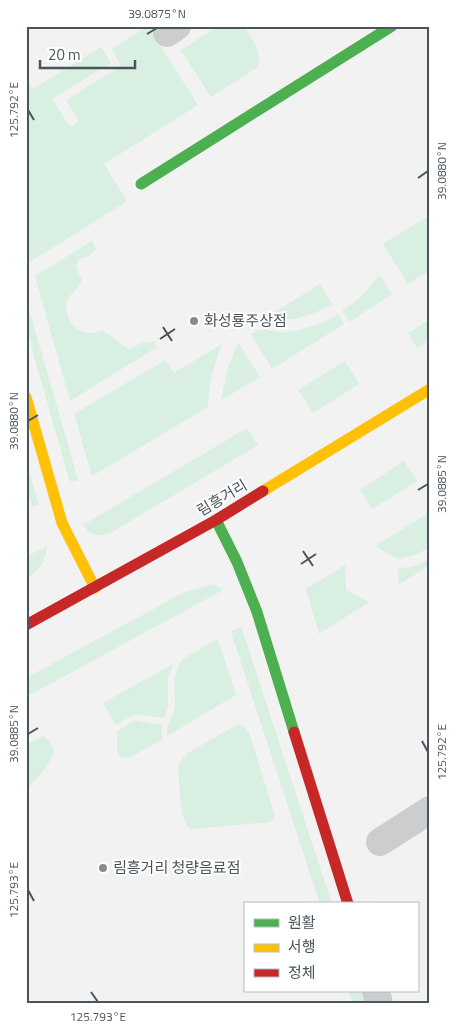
<svg xmlns="http://www.w3.org/2000/svg" width="456" height="1030" viewBox="0 0 456 1030" font-family="'Titillium Web','Noto Sans KR',sans-serif">
  <rect width="100%" height="100%" fill="#f2f2f2"/>
  <!-- green -->
  <path fill="#d8efe1" d="M 148,26 L 198,105 L 104,164 L 127,201 L 30,262 L 26,247 L 26,79 L 33,89 L 101,47 L 111,63 L 52,99 L 70,127 L 79,121 L 66,100 L 121,66 L 112,49 Z
    M 218,26 L 244,26 C 252,40 262,50 258,67 L 211,97 L 181,50 Z
    M 430,215 L 430,270 L 408,284 L 383,244 Z
    M 92,241 L 96,249 L 88,257 L 79,259 C 73,268 79,271 82,280 C 79,288 72,292 68,299 C 61,313 74,334 90,333 C 94,333 98,331 102,330 L 129,349 L 142,343 L 154,341 L 157,347 L 70,401 L 35,276 Z
    M 380,275 L 392,294 L 349,322 L 342,311 L 359,299 Z
    M 320,284 L 332,304 C 311,317 289,323 265,318 Z
    M 26,299 L 78,480 L 70,482 L 26,328 Z
    M 338,314 L 344,324 L 272,369 L 251,334 C 264,326 267,332 281,332 C 301,331 321,325 338,314 Z
    M 430,319 L 430,340 L 417,348 L 408,333 Z
    M 238,342 L 260,377 L 221,400 L 228,368 Z
    M 222,344 C 214,365 208,385 208,407 L 92,476 L 74,414 L 165,360 L 174,373 Z
    M 345,361 L 359,384 L 313,413 L 298,390 Z
    M 247,428 L 258,445 L 112,532 C 101,538 90,536 83,525 Z
    M 26,461 L 39,505 L 32,506 L 26,488 Z
    M 404,461 L 417,481 L 372,509 L 360,490 Z
    M 430,512 L 430,548 L 414,555 L 398,559 L 375,546 Z
    M 47,546 C 46,561 39,572 26,578 L 26,557 Z
    M 430,559 L 430,565 L 398,585 L 398,569 L 417,565 Z
    M 345,565 L 346,590 L 369,602 L 319,634 L 306,589 Z
    M 210,585 L 216,585 L 223,590 L 26,697 L 26,678 L 183,593 Z
    M 241,626 L 332,904 L 320,904 L 231,632 Z
    M 218,639 L 236,695 L 167,736 L 167,727 L 173,714 L 175,704 L 174,678 L 181,660 Z
    M 173,664 C 172,669 169,674 168,679 C 166,694 172,705 163,718 L 137,714 L 130,717 L 115,725 L 103,703 Z
    M 135,720 L 152,724 L 163,724 L 161,733 L 163,739 L 129,758 L 120,757 L 117,750 L 117,731 L 123,728 Z
    M 236,725 L 242,725 L 249,732 L 275,817 L 270,822 L 190,829 C 179,820 180,783 178,768 L 180,761 L 188,753 Z
    M 43,736 L 50,741 L 54,752 L 46,767 L 26,791 L 26,745 Z
    M 348,991 L 361,991 L 365,1004 L 353,1004 Z"/>
  <g fill="none" stroke-linecap="round" stroke-linejoin="round">
    <!-- street -->
    <path stroke="#cbcdcf" stroke-width="28" d="M 167,33 L 177,26
      M 380,842 L 430,810
      M 376,991 L 379,1004"/>
    <!-- fast -->
    <path stroke="#4caf50" stroke-width="11" d="M 141,184 L 392,26
      M 216,520 L 237,562 L 257,612 L 294,732"/>
    <!-- slow -->
    <path stroke="#ffc107" stroke-width="11" d="M 26,397 L 62,523 L 95,588
      M 263,491 L 430,389"/>
    <!-- jam -->
    <path stroke="#c62828" stroke-width="11" d="M 26,625 L 216,520 L 263,491
      M 294,732 L 348,904"/>
  </g>
  <!-- ticks -->
  <path fill="none" stroke="#49545d" stroke-width="2" d="M 147,34 L 157,28M 28,110 L 34,120M 418,178 L 428,171M 163,327 L 172,341M 160,339 L 175,329M 28,421 L 38,415M 418,490 L 428,484M 303,551 L 313,566M 301,564 L 316,554M 28,734 L 38,728M 422,741 L 428,752M 28,890 L 34,901M 91,992 L 98,1002"/>
  <!-- markers -->
  <g fill="#848b91" stroke="#fff" stroke-width="2">
    <circle cx="194" cy="321" r="5"/>
    <circle cx="103" cy="868" r="5"/>
  </g>
  <g text-anchor="middle" stroke-width="4" stroke-linejoin="round" paint-order="stroke">
    <!-- poi labels -->
    <g font-size="15" fill="#49545d" stroke="#fff" text-anchor="start">
      <text x="204" y="326">화성룡주상점</text>
      <text x="113" y="873">림흥거리 청량음료점</text>
    </g>
    <!-- street labels -->
    <g font-size="15" fill="#49545d" stroke="#fff">
      <text transform="translate(222 498) rotate(-31)" y="5">림흥거리</text>
    </g>
  </g>
  <!-- border -->
  <rect width="456" height="1030" fill="none" stroke="#ffffff" stroke-width="55"/>
  <!-- legend -->
  <rect x="244" y="902" width="175" height="90" fill="#ffffff" stroke="#b6bbbe"/>
  <rect x="254" y="919" width="25" height="8" fill="#4caf50" stroke="#b6bbbe"/>
  <text x="288" y="928" font-size="15" fill="#49545d">원활</text>
  <rect x="254" y="944" width="25" height="8" fill="#ffc107" stroke="#b6bbbe"/>
  <text x="288" y="952" font-size="15" fill="#49545d">서행</text>
  <rect x="254" y="969" width="25" height="8" fill="#c62828" stroke="#b6bbbe"/>
  <text x="288" y="978" font-size="15" fill="#49545d">정체</text>
  <!-- scale -->
  <path d="M40 60v8h95v-8" fill="none" stroke="#49545d" stroke-width="2.5"/>
  <text x="48" y="60" font-size="15" fill="#49545d" stroke="#ffffff" stroke-width="4" paint-order="stroke">20 m</text>
  <rect x="28" y="28" width="400" height="974" fill="none" stroke="#49545d" stroke-width="2"/>
  <g font-size="12" text-anchor="middle" fill="#49545d">
    <text x="157" y="18">39.0875°N</text>
    <text transform="translate(14 110) rotate(-90)" y="4">125.792°E</text>
    <text transform="translate(442 171) rotate(-90)" y="4">39.0880°N</text>
    <text transform="translate(14 421) rotate(-90)" y="4">39.0880°N</text>
    <text transform="translate(442 484) rotate(-90)" y="4">39.0885°N</text>
    <text transform="translate(14 734) rotate(-90)" y="4">39.0885°N</text>
    <text transform="translate(442 752) rotate(-90)" y="4">125.792°E</text>
    <text transform="translate(14 890) rotate(-90)" y="4">125.793°E</text>
    <text x="98" y="1021">125.793°E</text>
  </g>
</svg>
